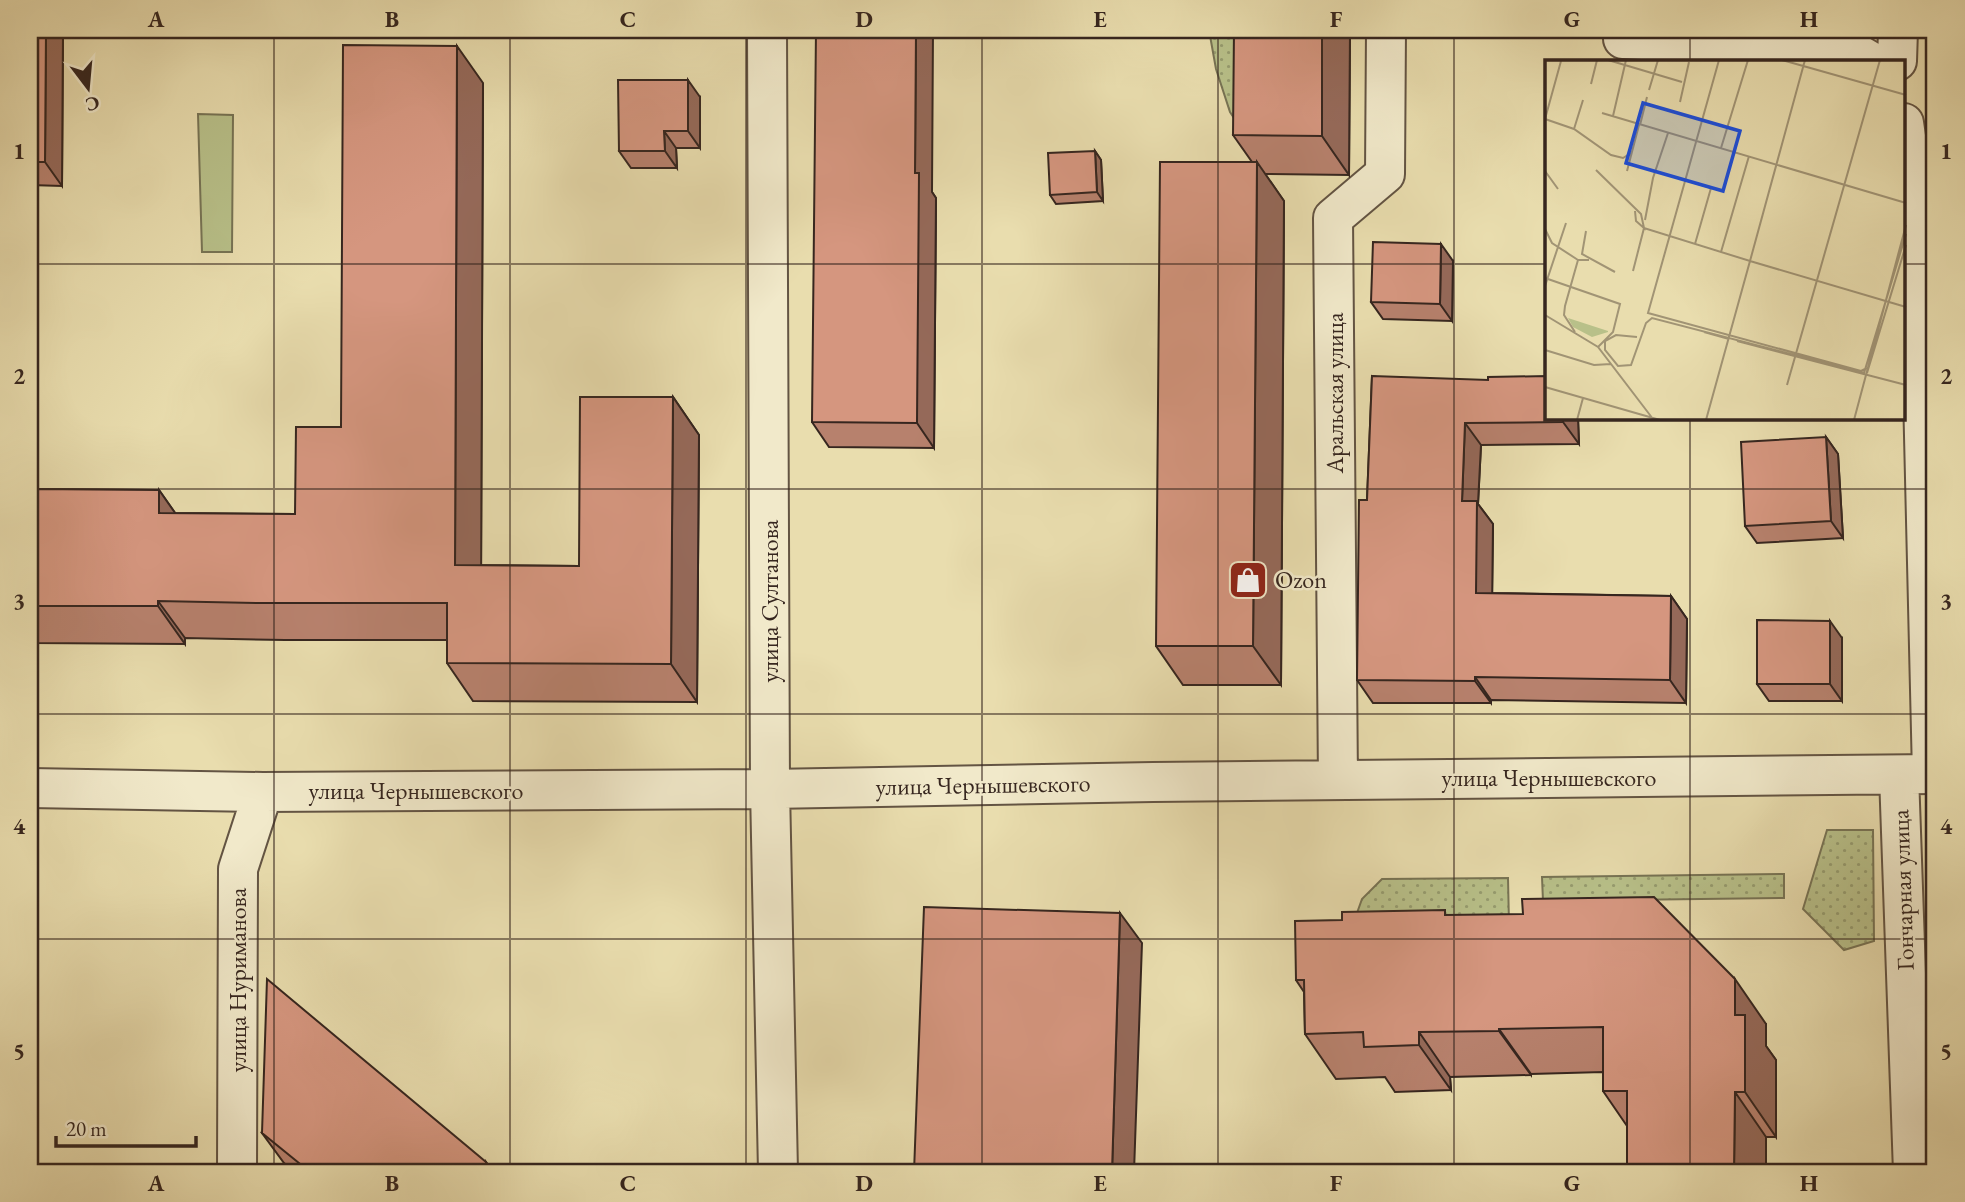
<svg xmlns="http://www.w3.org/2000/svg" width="1965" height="1202" viewBox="0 0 1965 1202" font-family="'EB Garamond',serif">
  <defs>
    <pattern id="grass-dots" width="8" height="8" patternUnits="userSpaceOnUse" patternTransform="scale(1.75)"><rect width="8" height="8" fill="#b8c089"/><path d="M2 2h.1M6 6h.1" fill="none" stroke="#969c6f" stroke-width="1.8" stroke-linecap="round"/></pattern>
  </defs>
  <rect width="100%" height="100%" fill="#e9ddae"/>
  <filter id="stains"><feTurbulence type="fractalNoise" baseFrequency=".00286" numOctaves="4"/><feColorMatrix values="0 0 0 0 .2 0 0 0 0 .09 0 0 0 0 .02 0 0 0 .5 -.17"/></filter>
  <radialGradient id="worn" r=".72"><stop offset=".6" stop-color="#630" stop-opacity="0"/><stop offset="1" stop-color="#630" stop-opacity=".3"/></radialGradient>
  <!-- grass -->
  <path fill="url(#grass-dots)" stroke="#777354" stroke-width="2" d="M 1209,30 L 1251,30 L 1250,142 L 1230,112 L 1216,69 Z
    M 1827,830 L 1873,830 L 1874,941 L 1844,950 L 1803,909 Z
    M 1784,874 L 1784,898 L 1543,901 L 1542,877 Z
    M 1508,878 L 1509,924 L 1352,927 L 1362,899 L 1382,879 Z"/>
  <!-- green -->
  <path fill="#b8c089" stroke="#777354" stroke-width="2" d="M 198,114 L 233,115 L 232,252 L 202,252 Z"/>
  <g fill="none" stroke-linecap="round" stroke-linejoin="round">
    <!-- minor casing -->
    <g stroke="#635443" stroke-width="42">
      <path id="minor" d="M 767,30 L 770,789 L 778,1172
        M 1623,39 L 1853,51 L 1870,61
        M 1897,61 L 1898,30
        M 1904,123 L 1919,224 L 1932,774
        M 1899,775 L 1913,1172
        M 1338,780 L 1333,218 L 1385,174 L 1386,30
        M 30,788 L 263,792 L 770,789 L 1153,782 L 1935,774
        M 237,1172 L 238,869 L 263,792"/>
    </g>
    <!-- minor -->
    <use href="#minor" stroke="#f1e9ca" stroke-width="38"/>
  </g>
  <!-- wall -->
  <path fill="#b7816d" stroke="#36261f" stroke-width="2" d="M 30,30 L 63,30 L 62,186 L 30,185 Z
    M 1350,30 L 1349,175 L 1265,174 L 1284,201 L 1281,685 L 1183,685 L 1156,646 L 1252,162 L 1233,135 Z
    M 483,83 L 481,565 L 579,566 L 673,397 L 699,435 L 697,702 L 473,701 L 447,663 L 447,640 L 285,640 L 185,638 L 185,644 L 30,643 L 30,489 L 159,490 L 175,513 L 295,514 L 341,427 Z
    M 700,97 L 700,148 L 676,148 L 677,168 L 631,168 L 619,151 Z
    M 1095,151 L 1101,160 L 1103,201 L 1056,204 L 1050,195 Z
    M 932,192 L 936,198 L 934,448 L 829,447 L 812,422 Z
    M 1453,261 L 1452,321 L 1383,319 L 1371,302 Z
    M 1372,376 L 1578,418 L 1579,444 L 1481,445 L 1478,504 L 1493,524 L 1492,593 L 1671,596 L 1687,619 L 1686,703 L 1491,700 L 1491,703 L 1373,703 L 1357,680 L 1367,500 Z
    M 1826,437 L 1838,454 L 1843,538 L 1757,543 L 1745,526 Z
    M 1842,638 L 1842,701 L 1769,701 L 1757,684 Z
    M 1448,915 L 1766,1024 L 1766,1046 L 1776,1060 L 1776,1137 L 1766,1137 L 1766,1172 L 1627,1172 L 1627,1126 L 1603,1091 L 1603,1072 L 1531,1074 L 1531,1075 L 1450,1077 L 1451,1090 L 1395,1092 L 1385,1077 L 1336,1079 L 1305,1034 L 1304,992 L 1296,980 L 1342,920 Z
    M 262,1133 L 486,1162 L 493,1172 L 295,1172 L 284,1163 Z"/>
  <!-- shaded-wall -->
  <path fill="#956959" stroke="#36261f" stroke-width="2" d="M 46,30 L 63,30 L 62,186 L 45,162 Z
    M 916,30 L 933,30 L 932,192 L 936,198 L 934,448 L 917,423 L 915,173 Z
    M 1322,30 L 1350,30 L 1349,175 L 1322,136 Z
    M 457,46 L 483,83 L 481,602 L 455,565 Z
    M 688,80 L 700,97 L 700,148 L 688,131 Z
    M 664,131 L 676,148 L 677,168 L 665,151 Z
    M 1095,151 L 1101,160 L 1103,201 L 1097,192 Z
    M 1257,162 L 1284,201 L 1281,685 L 1253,646 Z
    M 1441,244 L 1453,261 L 1452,321 L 1440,304 Z
    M 673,397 L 699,435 L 697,702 L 671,664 Z
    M 1563,418 L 1578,418 L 1579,444 L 1563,422 Z
    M 1465,423 L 1481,445 L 1478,504 L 1493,524 L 1492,616 L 1476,593 L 1462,501 Z
    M 1826,437 L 1838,454 L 1843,538 L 1831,521 Z
    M 159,490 L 185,527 L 159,513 Z
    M 1671,596 L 1687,619 L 1686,703 L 1670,680 Z
    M 158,601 L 185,638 L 185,644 L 158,606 Z
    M 1830,621 L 1842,638 L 1842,701 L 1830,684 Z
    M 1475,677 L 1491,700 L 1491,703 L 1475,681 Z
    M 1120,913 L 1142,943 L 1134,1172 L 1112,1172 Z
    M 1735,979 L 1766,1024 L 1766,1046 L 1776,1060 L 1776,1137 L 1745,1092 L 1735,1015 Z
    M 1499,1029 L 1531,1074 L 1531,1075 L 1499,1031 Z
    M 1419,1032 L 1450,1077 L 1451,1090 L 1419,1045 Z
    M 1735,1092 L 1766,1137 L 1766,1172 L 1734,1171 Z
    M 486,1162 L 493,1172 L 486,1172 Z"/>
  <!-- building -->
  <path fill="#d5967f" stroke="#36261f" stroke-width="2" d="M 30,30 L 46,30 L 45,162 L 30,162 Z
    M 816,30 L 916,30 L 915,173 L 919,173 L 917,423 L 812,422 Z
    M 1234,30 L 1322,30 L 1322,136 L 1233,135 Z
    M 343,45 L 457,46 L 455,565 L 579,566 L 580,397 L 673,397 L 671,664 L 447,663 L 447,603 L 259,603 L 158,601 L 158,606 L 30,606 L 30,489 L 159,490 L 159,513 L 295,514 L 296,427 L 341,427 Z
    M 618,80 L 688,80 L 688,131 L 664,131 L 665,151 L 619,151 Z
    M 1095,151 L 1097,192 L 1050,195 L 1048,153 Z
    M 1160,162 L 1257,162 L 1253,646 L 1156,646 Z
    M 1373,242 L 1441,244 L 1440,304 L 1371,302 Z
    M 1372,376 L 1488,380 L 1488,377 L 1547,376 L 1547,418 L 1563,418 L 1563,422 L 1465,423 L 1462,501 L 1477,501 L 1476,593 L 1671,596 L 1670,680 L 1475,677 L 1475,681 L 1357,680 L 1359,500 L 1367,500 Z
    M 1826,437 L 1831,521 L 1745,526 L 1741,442 Z
    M 1757,620 L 1830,621 L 1830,684 L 1757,684 Z
    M 1654,897 L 1735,979 L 1735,1015 L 1745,1015 L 1745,1092 L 1735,1092 L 1734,1171 L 1744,1171 L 1744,1172 L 1627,1172 L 1627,1091 L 1603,1091 L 1603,1027 L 1499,1029 L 1499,1031 L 1419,1032 L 1419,1045 L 1364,1047 L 1363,1032 L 1305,1034 L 1304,980 L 1296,980 L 1295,921 L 1342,920 L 1342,912 L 1445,910 L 1445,915 L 1523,914 L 1522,899 Z
    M 924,907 L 1120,913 L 1112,1172 L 914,1172 Z
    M 267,979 L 486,1162 L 486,1172 L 310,1172 L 262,1133 Z"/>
  <!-- grid -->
  <path fill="none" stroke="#36261f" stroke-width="2" stroke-opacity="0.55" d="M 274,30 L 274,1172M 510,30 L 510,1172M 746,30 L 746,1172M 982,30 L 982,1172M 1218,30 L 1218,1172M 1454,30 L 1454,1172M 1690,30 L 1690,61M 30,264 L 1547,264M 1904,264 L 1935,264M 1690,418 L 1690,1172M 30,489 L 1935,489M 30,714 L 1935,714M 30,939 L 1935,939"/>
  <!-- icons -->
  <defs>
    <g id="shop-square" transform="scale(2.0125)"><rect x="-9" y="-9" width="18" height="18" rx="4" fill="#8f2418" stroke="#f1e9ca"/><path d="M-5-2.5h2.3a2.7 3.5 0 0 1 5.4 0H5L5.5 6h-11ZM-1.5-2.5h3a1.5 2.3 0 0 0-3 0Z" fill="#fff"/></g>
  </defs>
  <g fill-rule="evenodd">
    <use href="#shop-square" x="1248" y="580"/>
  </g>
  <g text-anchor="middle" stroke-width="5" stroke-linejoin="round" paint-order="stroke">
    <!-- street labels -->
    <g font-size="24" fill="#36261f" stroke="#f1e9ca">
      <text transform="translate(1335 393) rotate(-90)" y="8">Аральская улица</text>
      <text transform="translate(770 601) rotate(-90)" y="8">улица Султанова</text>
      <text x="1549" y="786">улица Чернышевского</text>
      <text transform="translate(983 785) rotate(-1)" y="8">улица Чернышевского</text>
      <text x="416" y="799">улица Чернышевского</text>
      <text transform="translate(1903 890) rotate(-92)" y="8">Гончарная улица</text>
      <text transform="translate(238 980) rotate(-90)" y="8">улица Нуриманова</text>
    </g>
    <!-- poi labels -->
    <g font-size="24" fill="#36261f" stroke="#f1e9ca" text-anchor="start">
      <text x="1275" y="588">Ozon</text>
    </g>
  </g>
  <!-- overview -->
  <g transform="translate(1545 60)">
    <rect width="360" height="360" fill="#e9ddae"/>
    <path d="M 23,258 L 63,271 L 63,272 L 47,277 L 28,267 Z" fill="#b8c089"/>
    <path fill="none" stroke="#a19475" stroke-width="2" d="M 63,0 L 137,22M 174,0 L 103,253 L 316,311 L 322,308M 237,0 L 361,35M 46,24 L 52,0M 104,30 L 113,0M 135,42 L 144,2M 57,53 L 361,143M 68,56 L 81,0M 0,59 L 29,69 L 66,95 L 78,98 L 86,93M 0,59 L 16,1M 95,65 L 102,37M 29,69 L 38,40M 176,88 L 203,0M 51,110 L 96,154 L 99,168 L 91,161 L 90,151M 0,111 L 13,129M 82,111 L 94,65M 140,120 L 166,128 L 150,184M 100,160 L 108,118 L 123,73M 0,169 L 7,183 L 33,200M 41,171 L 37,194 L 70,212M 176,192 L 204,96M 88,211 L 99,168 L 205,201 L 260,0M 0,218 L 75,244 L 68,272 L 53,287M 0,226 L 21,163M 0,255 L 53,287 L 108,359M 30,272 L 19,255 L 20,246 L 33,200 L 44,200M 159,272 L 184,279M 92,277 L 71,275 L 60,281 L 60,290 L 73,306 L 86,305 L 101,263 L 107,258 L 319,313 L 361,174M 192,281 L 361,325M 0,290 L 49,305 L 66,304M 322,313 L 361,185M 242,325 L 335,0M 0,327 L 115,360M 32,360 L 38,338M 161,360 L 205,201 L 361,247M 309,360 L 361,165"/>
    <path fill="#1d4ed8" fill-opacity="0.15" stroke="#1d4ed8" stroke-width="3.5" d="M 98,43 L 195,71 L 178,131 L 81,103 Z"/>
    <rect width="360" height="360" fill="none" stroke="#36261f" stroke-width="3.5"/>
  </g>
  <!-- margin -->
  <rect width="1965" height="1202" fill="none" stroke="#e9ddae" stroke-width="77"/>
  <!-- north arrow -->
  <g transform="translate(88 88) rotate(164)" stroke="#f1e9ca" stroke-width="5" paint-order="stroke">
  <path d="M0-5L12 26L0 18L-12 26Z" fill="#36261f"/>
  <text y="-10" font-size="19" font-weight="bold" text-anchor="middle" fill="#36261f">С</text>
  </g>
  <!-- scale -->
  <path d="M56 1136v10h140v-10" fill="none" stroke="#36261f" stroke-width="3.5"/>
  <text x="66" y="1136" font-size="21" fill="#36261f" stroke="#f1e9ca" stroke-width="5" paint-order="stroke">20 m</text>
  <rect x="38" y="38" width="1888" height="1126" fill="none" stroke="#36261f" stroke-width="2.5"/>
  <g font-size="23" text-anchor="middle" font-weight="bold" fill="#36261f">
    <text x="156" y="27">A</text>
    <text x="392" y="27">B</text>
    <text x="628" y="27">C</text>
    <text x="864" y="27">D</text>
    <text x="1100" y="27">E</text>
    <text x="1336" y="27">F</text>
    <text x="1572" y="27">G</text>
    <text x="1809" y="27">H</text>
    <text x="19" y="159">1</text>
    <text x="1946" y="159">1</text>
    <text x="19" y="384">2</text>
    <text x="1946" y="384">2</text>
    <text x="19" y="609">3</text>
    <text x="1946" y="609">3</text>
    <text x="19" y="834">4</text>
    <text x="1946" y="834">4</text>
    <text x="19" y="1059">5</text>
    <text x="1946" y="1059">5</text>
    <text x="156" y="1191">A</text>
    <text x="392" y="1191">B</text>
    <text x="628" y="1191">C</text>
    <text x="864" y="1191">D</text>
    <text x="1100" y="1191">E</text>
    <text x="1336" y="1191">F</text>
    <text x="1572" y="1191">G</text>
    <text x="1809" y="1191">H</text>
  </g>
  <rect width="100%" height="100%" filter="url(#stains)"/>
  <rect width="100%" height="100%" fill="url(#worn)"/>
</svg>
